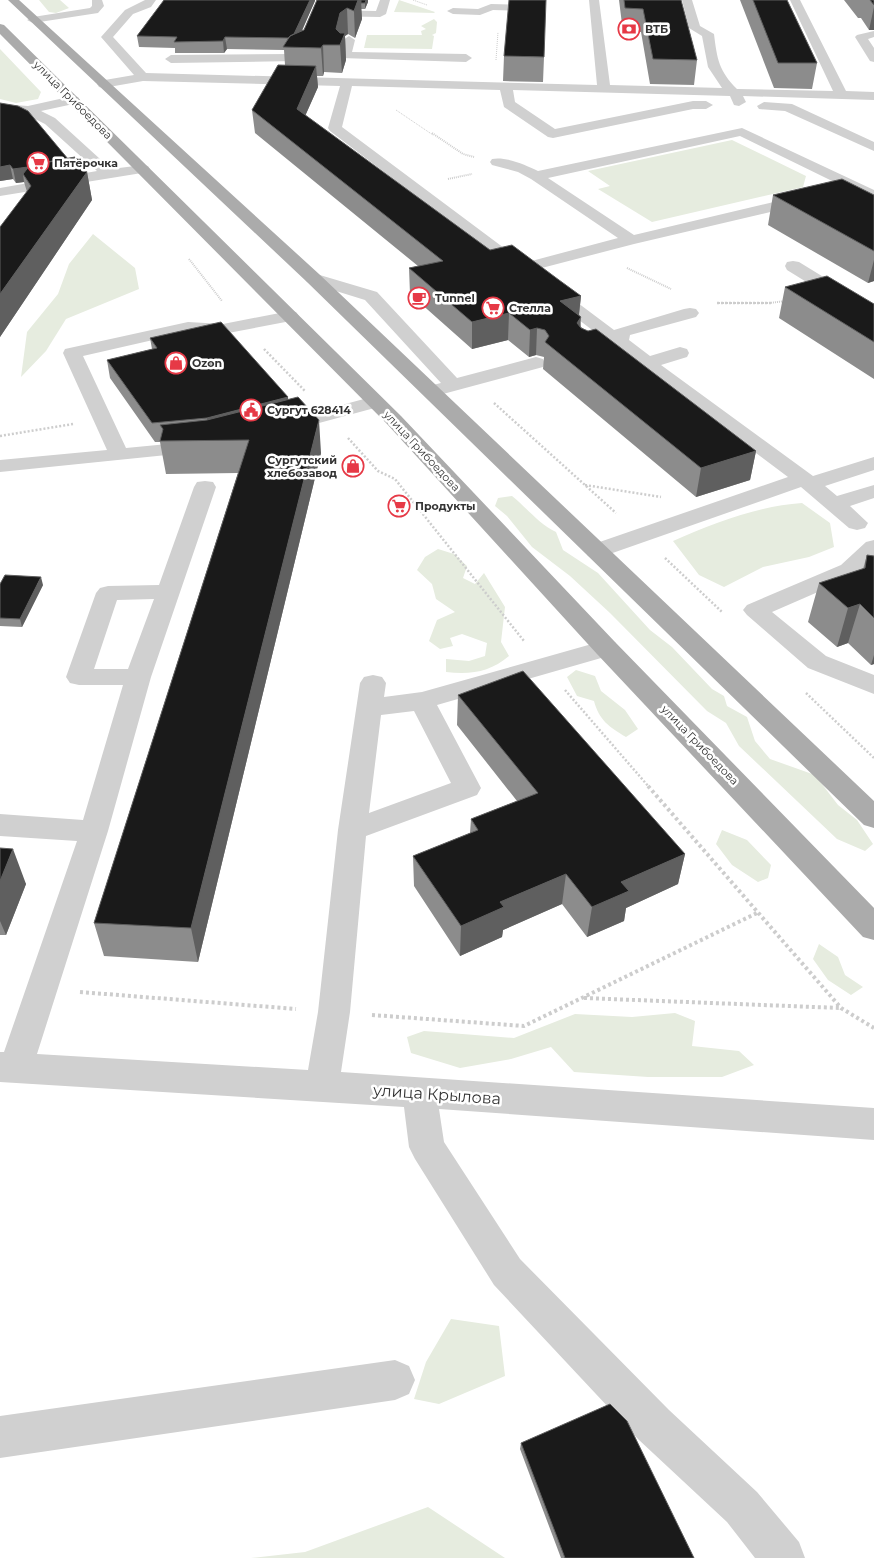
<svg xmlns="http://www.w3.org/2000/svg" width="874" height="1558" viewBox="0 0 874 1558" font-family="Montserrat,sans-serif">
  <rect width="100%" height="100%" fill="#fff"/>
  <!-- green -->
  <path fill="#e6ecdf" d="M 39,0 L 60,0 L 69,8 L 56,13 L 49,12 Z
    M 399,0 L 435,12 L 434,13 L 394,12 Z
    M 434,19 L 437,22 L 436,33 L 432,35 L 434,36 L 432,49 L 364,48 L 367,35 L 422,35 L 421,31 L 426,29 L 421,26 Z
    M 0,49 L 41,92 L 38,99 L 16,103 L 0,99 Z
    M 732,140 L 806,176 L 803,187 L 652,222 L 598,189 L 610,186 L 588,171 Z
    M 93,234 L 135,268 L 139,289 L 66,319 L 46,351 L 21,377 L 27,332 L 58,294 L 69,264 Z
    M 512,496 C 527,508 539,524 556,532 L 563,550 L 598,573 L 650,630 L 672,647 L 712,689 L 724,696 L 727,706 L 747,717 L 755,741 L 770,759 L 815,775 L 838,805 L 857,820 L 873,844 L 865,851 L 837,839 L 739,746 L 726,723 L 707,711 L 610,613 L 570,576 L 532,547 L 507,516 L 495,506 L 498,498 Z
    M 802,503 L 830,523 L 834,547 L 809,557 L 763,567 L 724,587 L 699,575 L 673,541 C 714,523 757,506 802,503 Z
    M 438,549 L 454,554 L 467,566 L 463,578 L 475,584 L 484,573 L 505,607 L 501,642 L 509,656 C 490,672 471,675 446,672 L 446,659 L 469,661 L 485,656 L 487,643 L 462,634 L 450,638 L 453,646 L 440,649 L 429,641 L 437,620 L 455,612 L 436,599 L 432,584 L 417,570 L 425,557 Z
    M 576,670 L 595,676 L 601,691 L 625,710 L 638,729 L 626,737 C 609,727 599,720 594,701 L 577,696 L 567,677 Z
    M 722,830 L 747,840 L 771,865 L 768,878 L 758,882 L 732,865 L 716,844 Z
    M 819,944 L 838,957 L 845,975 L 863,987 L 851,995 L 828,980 L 813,959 Z
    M 675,1013 L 695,1021 L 692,1046 L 739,1051 L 754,1065 L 722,1077 L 648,1077 L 574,1072 L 551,1047 L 511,1059 L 460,1068 L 411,1053 L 407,1037 L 424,1031 L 514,1038 L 575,1014 L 632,1017 Z
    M 451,1319 L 499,1326 L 505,1376 L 439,1404 L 414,1399 L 426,1362 Z
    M 428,1507 L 505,1558 L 251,1558 L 305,1552 Z"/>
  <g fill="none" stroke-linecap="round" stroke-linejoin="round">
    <!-- path-far3 -->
    <path stroke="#cdcdcd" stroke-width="1" stroke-dasharray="1 1" stroke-linecap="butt" d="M 413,0 L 427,5
      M 496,60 L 498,32
      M 396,110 L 433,135"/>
    <!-- path-far2 -->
    <path stroke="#cdcdcd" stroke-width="2" stroke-dasharray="1 1" stroke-linecap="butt" d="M 432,133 L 463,154 L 474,157
      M 448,179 L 472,174
      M 189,259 L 222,301
      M 627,268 L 671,289
      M 717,303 L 769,303 L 786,301"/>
    <!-- path-far1 -->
    <path stroke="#cdcdcd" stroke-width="2.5" stroke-dasharray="2 2" stroke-linecap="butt" d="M 717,303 L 773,303
      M 264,349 L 305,391
      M 494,403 L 616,513
      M 0,436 L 73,424
      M 348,438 L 378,471 L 395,479 L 524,641
      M 585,485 L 661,497
      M 665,558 L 722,612
      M 565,690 L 649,787
      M 806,693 L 874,758"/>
    <!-- path -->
    <path stroke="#cdcdcd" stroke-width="4" stroke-dasharray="3 3" stroke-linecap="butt" d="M 648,786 L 841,1008 L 874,1028
      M 80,992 L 296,1009
      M 584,998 L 840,1008
      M 372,1015 L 524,1026 L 757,913"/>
    <!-- minor -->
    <path fill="#d0d0d0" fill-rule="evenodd" d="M 92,0 L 102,0 L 104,6 L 98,13 L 33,23 L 27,20 L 33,17 L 90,8 L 92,6 Z
      M 145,0 L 156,0 L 151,7 L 133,14 L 113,37 L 146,73 L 597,85 L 589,0 L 599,0 L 610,85 L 722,88 L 708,67 L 702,36 L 689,28 L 682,0 L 692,0 L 700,26 L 714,34 C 717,59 719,71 737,89 L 833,91 L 790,0 L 800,0 L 846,91 L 874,92 L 874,100 L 743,96 L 746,102 L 739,106 L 734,105 L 730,96 L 513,90 L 515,102 L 555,129 L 693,101 L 706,101 L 713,105 L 706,109 L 693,109 L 553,138 L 548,137 L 504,107 L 500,90 L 352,86 L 342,127 L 524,263 L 618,238 L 531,179 L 518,172 L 492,165 L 490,162 L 492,159 C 505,156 526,165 538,171 L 742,128 L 874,190 L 874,201 L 869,199 L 740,136 L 548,178 L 634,235 L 808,194 L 813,196 L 816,199 L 813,202 L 634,244 L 534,270 L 614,330 L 684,309 L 690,308 L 696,309 L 699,313 L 696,317 L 630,335 L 629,340 L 650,356 L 680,347 L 687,349 L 689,353 L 687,357 L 661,365 L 813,476 L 874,457 L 874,470 L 825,486 L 837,496 L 874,485 L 874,498 L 850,506 L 868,523 L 865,528 L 857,530 L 849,528 L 801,487 L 604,556 L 596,558 L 588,556 L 585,551 L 588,546 L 788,477 L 616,348 L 604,350 L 598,349 L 595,345 L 598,341 L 604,339 L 330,131 L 328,128 L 340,86 L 143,81 L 103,88 L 99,87 L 97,84 L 99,81 L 134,75 L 101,37 L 125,10 Z
      M 318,0 L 328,0 L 324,10 L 376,11 L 380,0 L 390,0 L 386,14 L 380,17 L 322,16 L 304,56 L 295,61 L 171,63 L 165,59 L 171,55 L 293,54 Z
      M 491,4 L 526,5 L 532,8 L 526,11 L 493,10 L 480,15 L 453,14 L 447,11 L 453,8 L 478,9 Z
      M 874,31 L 874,37 L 868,39 L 874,48 L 874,62 L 870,61 L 855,37 L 857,35 Z
      M 349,36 L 355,40 L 352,52 L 466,54 L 472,58 L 466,62 L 341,58 L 339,55 L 343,40 Z
      M 73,96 L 78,97 L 80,100 L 78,103 L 41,111 L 55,118 L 111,169 L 143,165 L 148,166 L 150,169 L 148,172 L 0,196 L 0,188 L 97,171 L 45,124 L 25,114 L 0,112 L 0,104 L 28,106 Z
      M 764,102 L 792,104 L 874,142 L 874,151 L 785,111 L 759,109 L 757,106 Z
      M 793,261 L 799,262 L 874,308 L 874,321 L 868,320 L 787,270 L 785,266 L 787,262 Z
      M 313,273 L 377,292 L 457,378 L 536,357 L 543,359 L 545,363 L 543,367 L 443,394 L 436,396 L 429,394 L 426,390 L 429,386 L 441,383 L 365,300 L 307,282 L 305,278 L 307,274 Z
      M 290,311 L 296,312 L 299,316 L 296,320 L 223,334 L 188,332 L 83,356 L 126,448 L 199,441 L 206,443 L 209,447 L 206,451 L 0,472 L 0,460 L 107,450 L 63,353 L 65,349 L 188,322 L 223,324 Z
      M 375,396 L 382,398 L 385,402 L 382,406 L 282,433 L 275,431 L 272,427 L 275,423 Z
      M 205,481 L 213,482 L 216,487 L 151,677 L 108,831 L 37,1054 L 308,1070 L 318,1012 L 338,830 L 360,683 L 364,677 L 373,675 L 382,677 L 386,683 L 384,697 L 422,692 L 606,640 L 615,642 L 618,648 L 615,654 L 437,705 L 481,788 L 477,795 L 366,836 L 350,1012 L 341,1072 L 874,1108 L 874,1140 L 439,1109 L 444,1142 L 520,1259 L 669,1410 L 757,1492 L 799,1542 L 805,1558 L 755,1558 L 727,1522 L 639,1440 L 494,1285 L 415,1159 L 409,1147 L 404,1107 L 0,1082 L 0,1052 L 4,1052 L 77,841 L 0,836 L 0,814 L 83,820 L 123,685 L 79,685 L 70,683 L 66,677 L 96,593 L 100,588 L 108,586 L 159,585 L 194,487 L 197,482 ZM 154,599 L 128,669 L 94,669 L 117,600 ZM 414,711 L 451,783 L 369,813 L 381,715 Z
      M 874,540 L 874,559 L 857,575 L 772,612 L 826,656 L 874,675 L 874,694 L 808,668 L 747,615 L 743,610 L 747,605 L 841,565 L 866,542 Z
      M 395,1360 L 409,1366 L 415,1380 L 409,1394 L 395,1400 L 0,1458 L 0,1416 Z"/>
    <!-- major -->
    <path fill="#ababab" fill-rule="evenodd" d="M 8,0 L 19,0 L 319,274 L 874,801 L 874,828 L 864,825 L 307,282 Z
      M 0,24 L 4,25 L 401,416 L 615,642 L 874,908 L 874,940 L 863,937 L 597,654 L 387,424 L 0,34 Z"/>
  </g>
  <!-- wall -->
  <path fill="#8c8c8c" d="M 164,0 L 315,0 L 302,31 L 304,30 L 317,0 L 368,0 L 368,2 L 365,9 L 361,9 L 362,19 L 355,38 L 348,34 L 345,36 L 346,60 L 342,73 L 324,72 L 323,76 L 317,76 L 318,87 L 305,116 L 490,250 L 581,296 L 579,315 L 581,327 L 756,451 L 750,480 L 696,497 L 543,369 L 544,357 L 536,355 L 529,357 L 508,340 L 472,349 L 410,294 L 409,268 L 418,266 L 255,133 L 252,110 L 285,65 L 284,50 L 227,49 L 224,53 L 175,53 L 175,48 L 139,47 L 137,36 Z
    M 619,0 L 681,0 L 697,60 L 694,85 L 650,84 L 641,32 L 623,32 Z
    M 740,0 L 787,0 L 817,63 L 812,89 L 774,88 Z
    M 844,0 L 874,0 L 874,30 L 869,30 L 861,18 L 858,18 Z
    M 504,56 L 544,57 L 543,82 L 503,81 Z
    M 0,103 L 68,159 L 87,172 L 92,200 L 0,337 L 0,227 L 27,192 L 24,182 L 16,183 L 13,179 L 0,181 Z
    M 773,195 L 874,195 L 874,281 L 868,283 L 768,225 Z
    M 785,287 L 874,304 L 874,379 L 779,318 Z
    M 150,338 L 288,397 L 288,399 L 321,453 L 198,962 L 104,956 L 94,923 L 238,473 L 166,474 L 160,442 L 155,442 L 110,378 L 107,360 L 152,349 Z
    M 867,555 L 874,556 L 874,664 L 871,665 L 848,643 L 837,647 L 808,622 L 819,583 L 863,569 Z
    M 0,584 L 43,585 L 22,627 L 0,626 Z
    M 458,695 L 685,854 L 678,884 L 626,908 L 624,921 L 587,937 L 562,904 L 503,930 L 502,937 L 460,956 L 414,886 L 413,856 L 470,833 L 471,819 L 517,801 L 457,725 Z
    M 0,848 L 26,884 L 6,935 L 0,935 Z
    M 521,1443 L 694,1558 L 561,1558 L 520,1449 Z"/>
  <!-- shaded-wall -->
  <path fill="#5f5f5f" d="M 310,0 L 315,0 L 315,1 L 294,48 L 292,38 Z
    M 358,0 L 361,0 L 362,19 L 355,38 L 354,11 Z
    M 366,0 L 368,0 L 368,2 L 365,9 L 365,3 Z
    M 874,7 L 874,30 L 869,30 Z
    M 347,8 L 348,34 L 345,36 L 346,60 L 342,73 L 340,45 L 336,29 L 340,13 Z
    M 225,37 L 227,49 L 224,53 L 223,41 Z
    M 323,45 L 324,72 L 323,76 L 321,48 Z
    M 316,66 L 318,87 L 298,132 L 297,109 Z
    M 69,160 L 23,174 L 24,182 L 16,183 L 13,169 Z
    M 10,165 L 13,179 L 0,181 L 0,167 Z
    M 87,172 L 92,200 L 0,337 L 0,294 Z
    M 874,260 L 874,281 L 868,283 Z
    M 581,296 L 578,322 L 581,317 L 579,344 L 560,301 Z
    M 509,313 L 508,340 L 472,349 L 472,322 Z
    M 537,328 L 536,355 L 529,357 L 530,330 Z
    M 288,397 L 290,416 L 210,437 L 207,418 Z
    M 319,420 L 321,453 L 198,962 L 191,928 Z
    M 756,451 L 750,480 L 696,497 L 701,468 Z
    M 41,577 L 43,585 L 22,627 L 20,619 Z
    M 860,604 L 848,643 L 837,647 L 848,608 Z
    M 874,655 L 874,664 L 871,665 Z
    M 13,849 L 26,884 L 6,935 L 0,921 L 0,881 Z
    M 685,854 L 678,884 L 626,908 L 624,921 L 587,937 L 592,907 L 621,882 Z
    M 566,874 L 562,904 L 503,930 L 502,937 L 460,956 L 461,926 L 500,902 Z"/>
  <!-- building -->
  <path fill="#1a1a1a" stroke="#5f5f5f" d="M 164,0 L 310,0 L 294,34 L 290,36 L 288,38 L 225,37 L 223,41 L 174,42 L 177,37 L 137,36 Z
    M 317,0 L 358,0 L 354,11 L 347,8 L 340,13 L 336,29 L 340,33 L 345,33 L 340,45 L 323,45 L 321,48 L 283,47 L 290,36 L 304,30 Z
    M 361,0 L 366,0 L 365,3 L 361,3 Z
    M 509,0 L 546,0 L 544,57 L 504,56 Z
    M 624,0 L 681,0 L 697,60 L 653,59 L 643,9 L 625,8 Z
    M 753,0 L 787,0 L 817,63 L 778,63 Z
    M 870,0 L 874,0 L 874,5 Z
    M 278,65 L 316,66 L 297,109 L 490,250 L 512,245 L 559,280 L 581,296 L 560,301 L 581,317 L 577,323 L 581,328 L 588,331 L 596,329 L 756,451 L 701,468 L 545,342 L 549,336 L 545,330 L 537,328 L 530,330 L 509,313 L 472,322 L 409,268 L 443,261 L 252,110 Z
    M 0,103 L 18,106 L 28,111 L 68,159 L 30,165 L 28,167 L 13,169 L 10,165 L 0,167 Z
    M 75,157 L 87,172 L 0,294 L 0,227 L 31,186 L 23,174 L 30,165 Z
    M 842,179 L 874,195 L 874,251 L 773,195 Z
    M 827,276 L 874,304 L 874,342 L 785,287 Z
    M 221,322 L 288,397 L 207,418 L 152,423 L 107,360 L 157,348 L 150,338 Z
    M 298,397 L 319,420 L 191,928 L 94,923 L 249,440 L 160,441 L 163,429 L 160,425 L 207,420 Z
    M 867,555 L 874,556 L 874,618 L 860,604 L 848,608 L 819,583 L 865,568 Z
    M 5,575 L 41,577 L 20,619 L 0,618 L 0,584 Z
    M 523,671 L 685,854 L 621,882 L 629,891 L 592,907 L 566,874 L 500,902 L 504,907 L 461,926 L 413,856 L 478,830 L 471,819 L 538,793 L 458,695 Z
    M 0,848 L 13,849 L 0,881 Z
    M 610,1404 L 627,1421 L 694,1558 L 565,1558 L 521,1443 Z"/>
  <!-- icons -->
  <defs>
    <g id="bank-ring" transform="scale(1.125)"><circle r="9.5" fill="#fff" stroke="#e63946" stroke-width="1.5"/><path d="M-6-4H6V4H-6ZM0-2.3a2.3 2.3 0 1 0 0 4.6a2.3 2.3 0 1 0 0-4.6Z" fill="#e63946"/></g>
    <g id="supermarket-ring" transform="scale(1.125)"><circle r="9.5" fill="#fff" stroke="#e63946" stroke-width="1.5"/><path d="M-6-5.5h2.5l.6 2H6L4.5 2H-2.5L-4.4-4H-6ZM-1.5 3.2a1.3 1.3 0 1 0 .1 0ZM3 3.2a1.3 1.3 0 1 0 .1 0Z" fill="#e63946"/></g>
    <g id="cafe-ring" transform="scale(1.125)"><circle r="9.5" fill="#fff" stroke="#e63946" stroke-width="1.5"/><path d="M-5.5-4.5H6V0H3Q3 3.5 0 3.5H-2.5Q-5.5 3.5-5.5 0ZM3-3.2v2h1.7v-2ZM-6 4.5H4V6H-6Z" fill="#e63946"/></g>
    <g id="shop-ring" transform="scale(1.125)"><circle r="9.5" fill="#fff" stroke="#e63946" stroke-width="1.5"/><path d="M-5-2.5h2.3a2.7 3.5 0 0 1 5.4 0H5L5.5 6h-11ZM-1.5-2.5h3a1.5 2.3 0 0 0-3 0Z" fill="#e63946"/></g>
    <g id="civic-ring" transform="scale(1.125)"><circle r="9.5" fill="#fff" stroke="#e63946" stroke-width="1.5"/><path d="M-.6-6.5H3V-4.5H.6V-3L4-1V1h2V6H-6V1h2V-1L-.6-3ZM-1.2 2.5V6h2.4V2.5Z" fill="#e63946"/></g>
  </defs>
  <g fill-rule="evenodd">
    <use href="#bank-ring" x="629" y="29"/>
    <use href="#supermarket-ring" x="38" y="163"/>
    <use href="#cafe-ring" x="419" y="298"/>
    <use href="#supermarket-ring" x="493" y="308"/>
    <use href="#shop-ring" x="176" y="363"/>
    <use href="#civic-ring" x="251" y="410"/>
    <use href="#shop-ring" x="353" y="466"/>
    <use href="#supermarket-ring" x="399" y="506"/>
  </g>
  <g text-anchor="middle" stroke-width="5" stroke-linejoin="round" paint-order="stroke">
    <!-- far-poi labels -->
    <g font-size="11" font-weight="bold" fill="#333" stroke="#fff" text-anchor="start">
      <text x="645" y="33">ВТБ</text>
      <text x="54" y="167">Пятёрочка</text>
      <text x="435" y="302">Tunnel</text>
      <text x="509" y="312">Стелла</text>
      <text x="192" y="367">Ozon</text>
      <text x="267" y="414">Сургут 628414</text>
      <text x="337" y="464" text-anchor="end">Сургутский<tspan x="337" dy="13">хлебозавод</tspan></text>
      <text x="415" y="510">Продукты</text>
    </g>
    <!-- far-street labels -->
    <g font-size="11" fill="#333" stroke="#fff">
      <text transform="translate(73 100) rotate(45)" y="4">улица Грибоедова</text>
      <text transform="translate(422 451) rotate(47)" y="4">улица Грибоедова</text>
      <text transform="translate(700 745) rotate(46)" y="4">улица Грибоедова</text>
    </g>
    <!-- near-street labels -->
    <g font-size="16" fill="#333" stroke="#fff">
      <text transform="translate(437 1094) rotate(4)" y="6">улица Крылова</text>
    </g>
  </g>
</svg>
